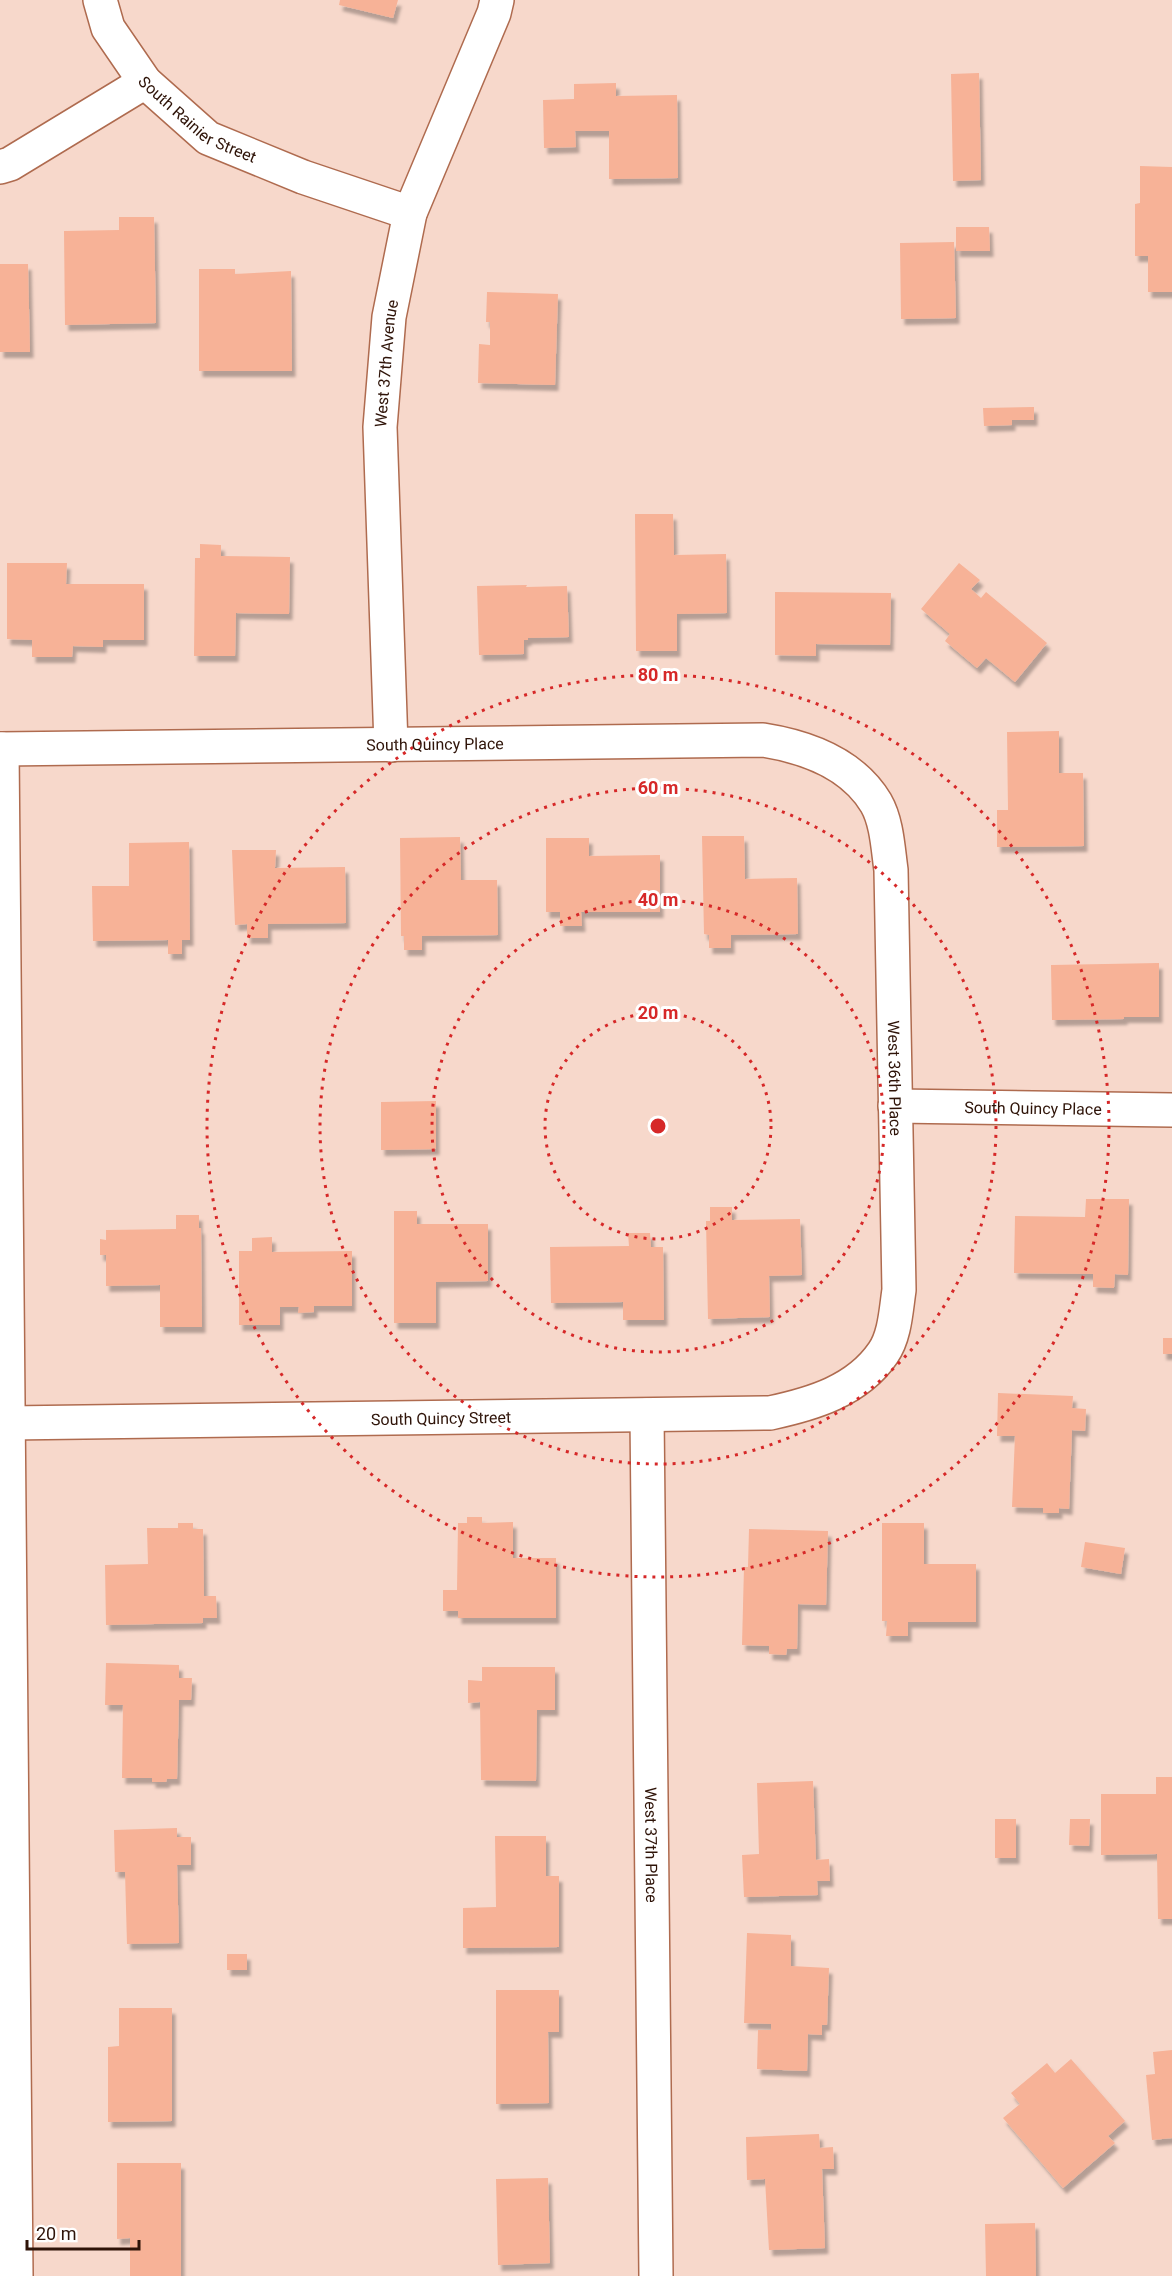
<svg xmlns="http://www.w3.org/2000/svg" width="1172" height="2276" viewBox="0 0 1172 2276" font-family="Roboto,sans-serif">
  <defs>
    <filter id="shadow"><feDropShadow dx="3.5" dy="6" stdDeviation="1.5" flood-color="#0004"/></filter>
  </defs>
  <rect width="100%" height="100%" fill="#f7d8cb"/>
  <!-- building -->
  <path fill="#f7b297" filter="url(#shadow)" d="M 340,0 L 398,0 L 393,18 L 339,5 Z
    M 979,73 L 981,180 L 953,181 L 951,74 Z
    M 616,83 L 616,96 L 677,95 L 678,178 L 609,179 L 609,131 L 575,131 L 576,147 L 544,148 L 543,100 L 574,99 L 574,84 Z
    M 1140,166 L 1172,167 L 1172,292 L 1148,292 L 1148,256 L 1135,256 L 1135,204 L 1140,203 Z
    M 119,217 L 154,217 L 156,323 L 65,325 L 64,231 L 119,230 Z
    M 956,227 L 989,227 L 990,251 L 956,251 Z
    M 954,242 L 956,318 L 901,319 L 900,243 Z
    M 0,264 L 28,264 L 30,352 L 0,352 Z
    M 199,269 L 235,269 L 235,274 L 291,271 L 292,371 L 199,371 Z
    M 487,292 L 558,294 L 555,385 L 478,383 L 479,344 L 490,345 L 490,322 L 486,322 Z
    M 1034,407 L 1034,420 L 1012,420 L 1012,425 L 984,426 L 983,408 Z
    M 635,514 L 673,514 L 674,555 L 726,554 L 727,613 L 677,614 L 677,651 L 636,651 Z
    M 200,544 L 221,545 L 221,556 L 290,557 L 289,614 L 236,613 L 235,656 L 194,656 L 195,558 L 200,558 Z
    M 7,563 L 67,563 L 66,584 L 144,584 L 144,640 L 103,640 L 103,647 L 73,646 L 72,657 L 32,657 L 32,640 L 7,639 Z
    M 959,563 L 980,580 L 971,589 L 981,598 L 986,592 L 1047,643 L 1015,682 L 986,658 L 977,668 L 945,641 L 950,634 L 921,609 Z
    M 527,585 L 526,587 L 567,586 L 569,637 L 528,638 L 528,640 L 524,640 L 524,654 L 479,655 L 477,586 Z
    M 775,592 L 891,593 L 890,645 L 816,644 L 816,656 L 775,655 Z
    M 1059,731 L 1059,773 L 1083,773 L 1084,846 L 997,847 L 997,810 L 1008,810 L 1007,732 Z
    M 702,836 L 744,836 L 745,879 L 797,878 L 798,934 L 731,935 L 731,948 L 709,948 L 709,935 L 704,934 Z
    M 460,837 L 461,880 L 497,880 L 498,935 L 422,936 L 422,950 L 404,950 L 404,936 L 401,936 L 400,838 Z
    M 546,838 L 589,838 L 589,856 L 660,855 L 660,912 L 581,912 L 582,926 L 560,926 L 560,912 L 546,912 Z
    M 189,842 L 190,940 L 182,940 L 182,954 L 168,954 L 168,940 L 93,941 L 92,886 L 129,886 L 129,843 Z
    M 232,850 L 276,850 L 275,868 L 345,867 L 346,923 L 268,924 L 268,938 L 247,938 L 247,924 L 235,925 Z
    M 1159,963 L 1159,1017 L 1124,1017 L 1124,1019 L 1052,1020 L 1051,965 Z
    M 436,1101 L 436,1149 L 381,1150 L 381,1102 Z
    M 1086,1199 L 1129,1199 L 1128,1275 L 1115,1274 L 1114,1288 L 1093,1287 L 1093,1274 L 1014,1273 L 1015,1216 L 1085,1217 Z
    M 710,1207 L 732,1207 L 732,1220 L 800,1219 L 802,1275 L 769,1276 L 770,1317 L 708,1319 L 706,1221 L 710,1221 Z
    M 394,1211 L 417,1211 L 417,1224 L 488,1224 L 488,1281 L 436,1282 L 436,1323 L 394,1323 Z
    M 176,1215 L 199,1215 L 199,1228 L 201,1228 L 202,1327 L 160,1327 L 160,1285 L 106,1286 L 106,1255 L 100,1255 L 100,1239 L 106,1240 L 106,1230 L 176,1229 Z
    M 628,1233 L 650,1233 L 651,1247 L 663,1247 L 664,1320 L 623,1320 L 623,1302 L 551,1303 L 550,1247 L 629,1246 Z
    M 272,1237 L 272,1252 L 352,1251 L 352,1306 L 314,1306 L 314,1312 L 298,1313 L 299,1307 L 280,1307 L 280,1325 L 239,1325 L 239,1251 L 252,1251 L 252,1238 Z
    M 1163,1338 L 1172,1338 L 1172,1354 L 1163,1354 Z
    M 998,1393 L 1073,1396 L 1072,1408 L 1086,1409 L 1085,1431 L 1072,1430 L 1069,1509 L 1059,1508 L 1059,1513 L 1043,1513 L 1043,1508 L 1012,1507 L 1015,1436 L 997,1436 Z
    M 467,1517 L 482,1517 L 482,1523 L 513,1522 L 513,1558 L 556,1558 L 556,1618 L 458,1618 L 458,1611 L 443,1611 L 443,1590 L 457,1590 L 458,1523 L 467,1523 Z
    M 178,1523 L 193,1523 L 193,1529 L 203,1529 L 204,1596 L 216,1596 L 217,1618 L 203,1618 L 203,1623 L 106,1625 L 105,1565 L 148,1564 L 147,1528 L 178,1528 Z
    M 882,1523 L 924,1523 L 924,1564 L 976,1564 L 976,1622 L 908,1622 L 908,1636 L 886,1636 L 887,1621 L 882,1621 Z
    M 749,1529 L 828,1531 L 826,1605 L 798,1604 L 797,1649 L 787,1649 L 786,1655 L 769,1654 L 769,1646 L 742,1645 L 744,1567 L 748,1567 Z
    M 1085,1542 L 1125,1548 L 1121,1574 L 1081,1567 Z
    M 106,1663 L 179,1665 L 179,1678 L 192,1678 L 191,1700 L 179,1700 L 177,1779 L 167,1779 L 166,1782 L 152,1782 L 152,1778 L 122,1778 L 123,1705 L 105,1705 Z
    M 482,1667 L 555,1667 L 555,1710 L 537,1710 L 536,1781 L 481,1780 L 480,1702 L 468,1703 L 468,1680 L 482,1681 Z
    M 1156,1777 L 1172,1777 L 1172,1919 L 1158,1919 L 1157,1854 L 1101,1855 L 1101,1794 L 1156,1794 Z
    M 813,1781 L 816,1860 L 829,1859 L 830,1881 L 817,1881 L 818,1895 L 744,1897 L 742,1855 L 759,1854 L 757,1783 Z
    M 995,1819 L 1016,1819 L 1016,1858 L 995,1858 Z
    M 1070,1819 L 1090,1819 L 1089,1846 L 1069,1845 Z
    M 177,1828 L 177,1837 L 191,1837 L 191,1865 L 177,1865 L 179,1943 L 127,1944 L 125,1872 L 115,1872 L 114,1830 Z
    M 495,1836 L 546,1836 L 546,1876 L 559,1876 L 559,1947 L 463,1948 L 463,1908 L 496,1907 Z
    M 747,1933 L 791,1935 L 791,1966 L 829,1968 L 827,2025 L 822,2025 L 822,2035 L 808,2034 L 807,2071 L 757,2069 L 758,2030 L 771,2030 L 771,2024 L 744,2023 Z
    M 227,1954 L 247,1954 L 247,1970 L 227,1970 Z
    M 496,1990 L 559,1990 L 559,2032 L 548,2032 L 549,2103 L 496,2104 Z
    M 119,2008 L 172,2008 L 172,2121 L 108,2122 L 108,2047 L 119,2046 Z
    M 1172,2050 L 1172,2138 L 1152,2140 L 1146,2075 L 1155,2074 L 1153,2052 Z
    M 1071,2059 L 1125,2121 L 1108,2136 L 1115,2143 L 1063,2188 L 1003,2118 L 1020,2104 L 1011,2093 L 1047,2063 L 1055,2073 Z
    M 819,2134 L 820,2148 L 833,2147 L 834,2169 L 822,2169 L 825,2248 L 769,2250 L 765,2179 L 747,2180 L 746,2137 Z
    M 117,2163 L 181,2163 L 181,2276 L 130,2276 L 130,2238 L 117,2239 Z
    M 548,2178 L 550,2263 L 498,2265 L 496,2179 Z
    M 1035,2223 L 1036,2276 L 986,2276 L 985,2224 Z"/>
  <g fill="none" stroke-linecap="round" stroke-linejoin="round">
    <!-- minor casing -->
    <g stroke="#af6b4f" stroke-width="36">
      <g id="minor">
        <path id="s1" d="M 100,0 L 108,28 L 145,82 L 208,138 L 303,177 L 410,213"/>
        <path d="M 0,167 L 10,164 L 145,82"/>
        <path id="s2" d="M 391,745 L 380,427 L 389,317 L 410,213 L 494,13 L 497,0"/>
        <path id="s3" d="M 0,749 L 763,740 C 807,747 852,763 876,803 C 887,822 888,849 891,870 L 899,1290 C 896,1310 895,1336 883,1353 C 857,1391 812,1404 770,1413 L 8,1423"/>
        <path d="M 2,749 L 16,2276"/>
        <path id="s4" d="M 895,1106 L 1172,1110"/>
        <path id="s5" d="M 647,1415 L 656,2276"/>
      </g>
    </g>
    <!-- minor -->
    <use href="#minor" stroke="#fff" stroke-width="33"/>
  </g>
  <!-- distance rings -->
  <g fill="none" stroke="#d62828" stroke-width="3" stroke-dasharray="3 6">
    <circle cx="658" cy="1126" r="113"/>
    <circle cx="658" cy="1126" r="226"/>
    <circle cx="658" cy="1126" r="338"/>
    <circle cx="658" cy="1126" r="451"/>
  </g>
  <g text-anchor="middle" stroke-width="6" stroke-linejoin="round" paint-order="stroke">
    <!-- street labels -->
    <g font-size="16" fill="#2e1308" stroke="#fff">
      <text dy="6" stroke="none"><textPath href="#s1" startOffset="160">South Rainier Street</textPath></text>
      <text dy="6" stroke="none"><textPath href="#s2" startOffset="382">West 37th Avenue</textPath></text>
      <text dy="6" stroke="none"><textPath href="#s3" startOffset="435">South Quincy Place</textPath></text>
      <text dy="6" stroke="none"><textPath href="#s3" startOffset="1174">West 36th Place</textPath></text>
      <text dy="6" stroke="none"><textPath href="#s4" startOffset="138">South Quincy Place</textPath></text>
      <text transform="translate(441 1418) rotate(-1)" y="6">South Quincy Street</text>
      <text dy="6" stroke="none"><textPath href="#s5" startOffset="430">West 37th Place</textPath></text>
    </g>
  </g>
  <circle cx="658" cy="1126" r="9" fill="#d62828" stroke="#fff" stroke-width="3"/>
  <g font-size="18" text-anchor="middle" font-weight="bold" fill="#d62828" stroke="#fff" stroke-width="6" stroke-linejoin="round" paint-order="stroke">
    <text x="658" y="681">80 m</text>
    <text x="658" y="794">60 m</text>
    <text x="658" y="906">40 m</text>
    <text x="658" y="1019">20 m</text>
  </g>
  <!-- scale -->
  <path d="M27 2240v9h112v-9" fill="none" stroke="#2e1308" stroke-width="3"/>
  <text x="36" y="2240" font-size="18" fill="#2e1308" stroke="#ffffff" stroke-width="4.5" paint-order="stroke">20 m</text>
</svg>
